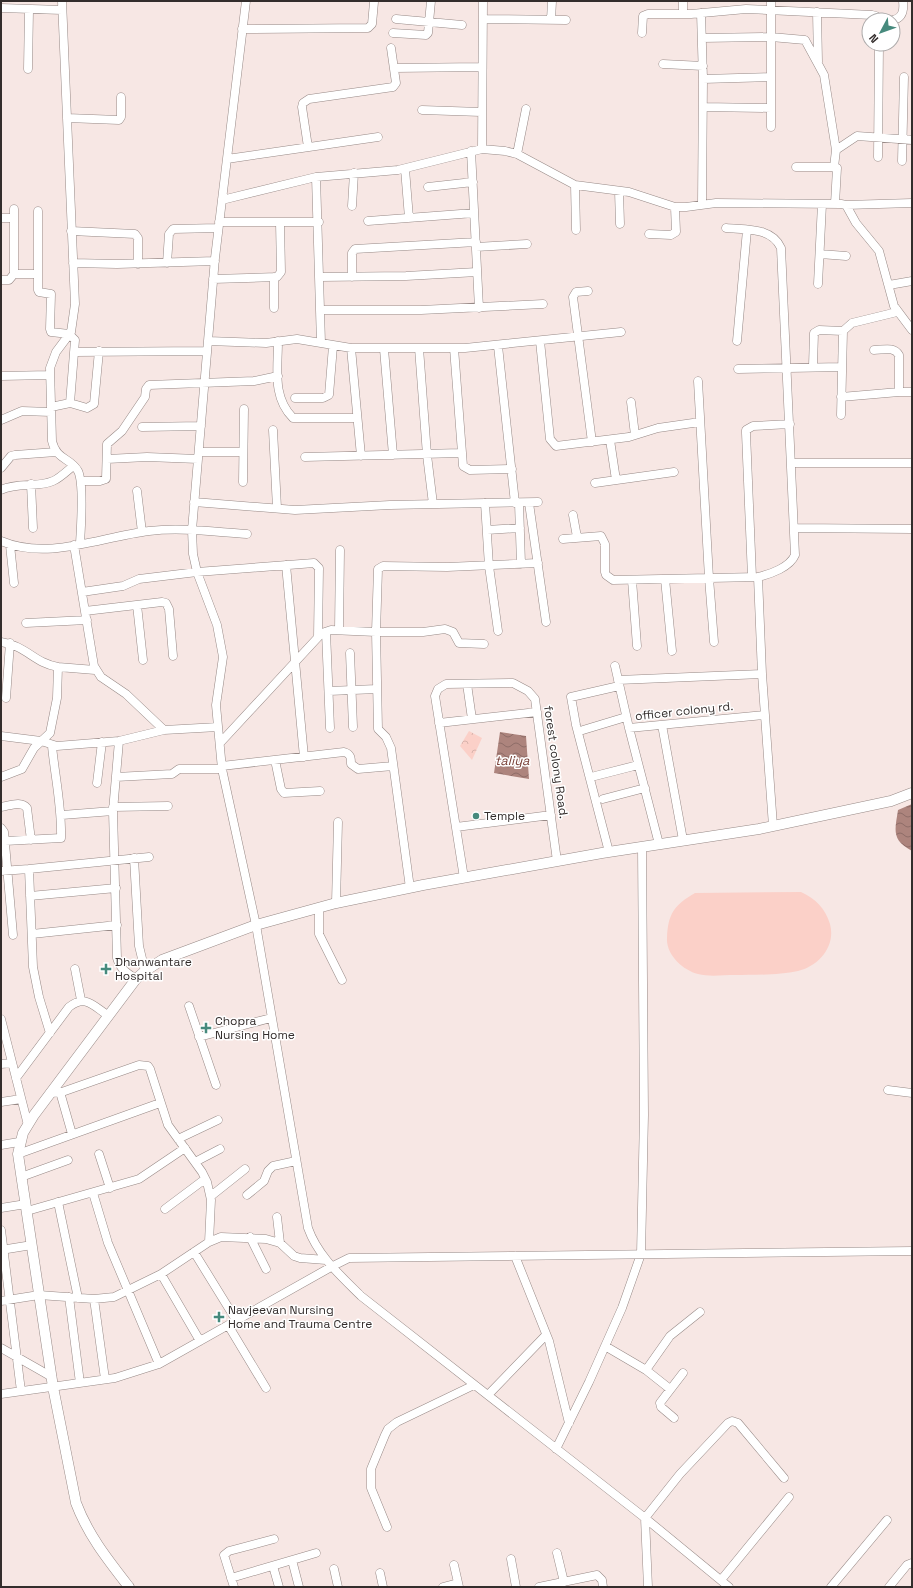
<svg xmlns="http://www.w3.org/2000/svg" width="913" height="1588" viewBox="0 0 913 1588" font-family="'Space Grotesk',sans-serif">
  <defs>
    <pattern id="forest-crowns" width="20" height="18" patternUnits="userSpaceOnUse"><rect width="20" height="18" fill="#fbd0c8"/><path d="M2 6a3 3 0 1 1 6 0M12 15a3 3 0 1 1 6 0" fill="none" stroke="#d8b3ac"/></pattern>
    <pattern id="water-waves" width="16" height="10" patternUnits="userSpaceOnUse"><rect width="16" height="10" fill="#ad847d"/><path d="M0 5q4-4 8 0t8 0" fill="none" stroke="#8d6c67"/></pattern>
  </defs>
  <rect width="100%" height="100%" fill="#f7e7e4"/>
  <!-- forest -->
  <path fill="url(#forest-crowns)" d="M 469,731 L 482,738 L 472,760 L 460,746 Z"/>
  <!-- garden -->
  <path fill="#fbd0c8" d="M 801,892 C 816,899 825,908 830,924 C 836,946 819,966 798,971 C 780,975 754,975 735,975 C 723,975 709,977 698,974 C 683,970 666,955 667,938 C 668,914 674,905 695,893 Z"/>
  <!-- water -->
  <path fill="url(#water-waves)" d="M 500,732 L 526,736 L 529,779 L 494,773 Z
    M 912,804 L 912,851 C 891,840 895,830 898,810 Z"/>
  <g fill="none" stroke-linecap="round" stroke-linejoin="round">
    <!-- minor casing -->
    <g stroke="#978986" stroke-width="9">
      <path id="minor" d="M 62,1 L 75,304 L 71,332 L 56,352 L 50,368 L 52,441 C 57,461 70,457 78,471 C 84,483 81,528 80,543
        M 246,1 L 215,258 L 192,530 L 193,554 L 197,572 L 217,625 L 223,657 L 216,705 L 222,769 L 256,925 L 308,1228 C 318,1256 340,1275 361,1296 L 645,1518 L 729,1587
        M 683,1 L 683,14
        M 1,8 L 62,10
        M 817,12 L 818,62
        M 701,13 L 703,79 L 702,204
        M 396,19 L 462,25
        M 483,19 L 566,20
        M 551,20 L 552,1
        M 893,20 C 903,18 904,10 903,1
        M 242,29 L 368,28 L 372,24 L 374,2
        M 393,33 L 426,35 L 428,33 L 431,1
        M 642,33 L 643,16 L 648,14 L 691,14 L 746,9 L 872,15 L 876,16 L 878,20
        M 702,38 L 771,37 L 805,40 L 824,75 L 836,150
        M 663,64 L 703,66
        M 394,68 L 482,67
        M 28,69 L 29,10
        M 703,79 L 771,77
        M 703,107 L 771,108
        M 422,110 L 481,112
        M 67,118 L 119,120 L 121,117 L 121,97
        M 771,127 L 771,1
        M 308,147 L 302,107 L 303,103 L 309,99 L 393,87 L 396,83 L 391,48
        M 482,149 L 483,1
        M 471,151 L 479,308
        M 517,154 L 526,109
        M 878,157 L 879,44
        M 227,159 L 378,137
        M 902,161 L 904,77
        M 796,167 L 831,167 L 837,168 L 835,204
        M 834,167 L 836,150 L 857,136 L 912,140
        M 405,169 L 409,218
        M 316,177 L 321,343
        M 575,185 L 576,230
        M 428,187 L 473,182
        M 619,191 L 620,224
        M 222,200 L 316,177 L 398,170 L 482,149 L 505,151 L 517,154 L 575,185 L 629,192 L 675,207 L 686,207 L 716,203 L 841,204 L 846,205 L 856,223 L 879,251 L 894,306 L 912,330
        M 846,205 L 912,203
        M 352,206 L 354,173
        M 38,211 L 38,290 L 39,292 L 51,294 L 50,329 L 51,332 L 69,334 L 75,340 L 70,403 L 51,407
        M 1,218 L 14,218
        M 368,221 L 474,213
        M 219,222 L 319,222
        M 726,228 C 746,230 772,227 781,248 L 795,555 C 790,567 771,574 758,577 L 762,674 L 773,826
        M 71,231 L 135,234 L 138,238 L 138,264
        M 649,234 L 671,235 L 676,232 L 675,207
        M 476,247 L 527,244
        M 820,254 L 846,256
        M 73,263 L 117,264 L 215,261
        M 167,263 L 169,234 L 173,229 L 218,228
        M 14,274 L 38,274
        M 274,277 L 274,308
        M 320,277 L 406,276 L 477,272
        M 352,277 L 352,253 L 355,249 L 476,242
        M 213,279 L 277,277 L 281,272 L 280,222
        M 1,280 L 9,280 L 14,274 L 14,209
        M 818,284 L 822,204
        M 889,285 L 912,281
        M 588,291 L 576,292 L 573,297 L 592,442
        M 320,310 L 421,310 L 543,304
        M 208,341 L 266,343 L 297,339 L 351,348 L 465,348 L 621,332
        M 278,341 C 278,369 272,397 293,418 L 357,418
        M 540,341 L 550,439 L 556,446 L 629,437 L 658,428 L 700,422
        M 737,341 L 747,230
        M 498,346 L 515,503
        M 351,348 L 361,456
        M 419,348 L 427,455 L 433,504
        M 454,348 L 463,466 L 470,470 L 512,469
        M 384,349 L 393,455
        M 74,352 L 207,351
        M 813,366 L 814,333 L 819,330 L 843,331
        M 738,369 L 842,367
        M 1,376 L 50,375
        M 698,381 L 709,578 L 714,642
        M 899,392 L 912,392
        M 841,397 L 899,392 L 899,355 C 894,346 883,350 874,350
        M 295,398 L 323,398 L 329,395 L 333,346
        M 631,402 L 635,435
        M 70,403 L 87,408 L 94,404 L 99,351
        M 841,415 L 843,331 L 852,323 L 897,312
        M 1,420 L 22,411 L 51,412
        M 142,427 L 201,426
        M 273,430 L 277,508
        M 610,440 L 616,480
        M 199,452 L 243,452
        M 305,457 L 461,453
        M 107,459 L 147,457 L 198,459
        M 792,463 L 912,463
        M 1,468 L 11,456 L 15,455 L 56,452
        M 81,481 L 100,481 L 106,479 L 107,444 L 122,431 L 145,397 L 146,389 L 149,385 L 254,381 L 278,376
        M 243,482 L 244,409
        M 595,483 L 674,472
        M 31,484 L 33,528
        M 1,490 C 18,482 37,488 53,481 C 60,478 67,471 73,466
        M 137,491 L 142,532
        M 194,502 L 295,510 L 390,505 L 538,502
        M 485,503 L 489,566 L 498,631
        M 519,503 L 521,564
        M 529,503 L 546,622
        M 573,515 L 577,537
        M 794,528 L 912,529
        M 487,530 L 520,528
        M 563,539 L 601,536 L 605,544 L 605,572 L 606,575 L 613,580 L 758,577
        M 1,541 C 48,561 100,537 149,531 C 181,527 215,532 247,534
        M 10,545 L 14,583
        M 74,545 L 94,666 L 101,677 L 126,694 L 164,730 L 218,727
        M 286,565 L 304,757
        M 752,577 L 746,433 L 746,430 L 753,426 L 790,424
        M 665,579 L 672,651
        M 632,580 L 637,646
        M 82,592 L 123,586 L 139,579 L 197,572 L 314,563 L 319,568 L 318,637
        M 137,605 L 143,660
        M 85,611 L 162,602 L 166,603 L 169,609 L 173,656
        M 26,623 L 87,620
        M 339,630 L 340,550
        M 326,632 L 330,728
        M 1,642 C 27,646 34,663 58,667
        M 484,644 L 459,643 L 453,632 L 445,629 L 423,632 L 376,632 L 378,569 L 383,566 L 447,567 L 538,563
        M 350,653 L 353,727
        M 615,666 L 629,728
        M 618,680 L 762,674
        M 467,684 L 472,719
        M 329,691 L 377,689
        M 6,698 L 10,643
        M 439,723 L 537,712
        M 662,725 L 683,840
        M 583,730 L 626,717
        M 1,736 L 41,741 L 57,746 L 119,741 L 164,730
        M 119,741 L 113,811 L 117,958 C 120,969 127,973 136,979
        M 220,743 L 322,633 L 331,630 L 376,632 L 378,729 L 386,737 L 391,748 L 410,888
        M 275,760 L 281,789 L 284,793 L 320,791
        M 222,766 L 344,752 C 351,754 351,758 351,764 L 358,769 L 393,766
        M 595,776 L 638,765
        M 1,777 L 22,769 L 34,748 L 50,733 L 57,698 L 58,667 L 95,670
        M 116,777 L 172,774 L 179,769 L 222,769
        M 97,783 L 102,742
        M 603,799 L 645,788
        M 1,807 C 9,806 21,800 27,808 L 31,840
        M 113,807 L 168,806
        M 62,815 L 113,811
        M 456,827 L 551,815
        M 1,828 L 4,832 L 13,935
        M 5,841 L 61,838 C 62,807 55,777 52,746
        M 659,844 L 629,728 L 765,715
        M 609,852 L 576,725 L 571,697 L 619,686
        M 134,858 L 139,946 L 145,971
        M 1,871 L 29,869
        M 464,878 L 435,696 L 438,689 L 446,684 L 513,683 L 528,691 L 535,699 L 557,861
        M 30,896 L 116,888
        M 336,903 L 338,822
        M 319,908 L 319,934 L 342,980
        M 32,934 L 117,925
        M 75,969 L 81,1000
        M 189,1006 L 216,1085
        M 1,1019 L 28,1125
        M 50,1033 L 39,997 L 33,967 L 29,869 L 149,857
        M 199,1037 L 271,1018
        M 1,1064 L 12,1063
        M 16,1078 L 69,1007 C 86,994 93,1006 109,1016
        M 888,1090 L 912,1093
        M 60,1092 L 72,1134
        M 50,1093 L 62,1092 L 139,1065 L 148,1066 L 150,1069 L 168,1125 L 202,1172 L 207,1182 L 211,1200 L 209,1242
        M 1,1102 L 21,1099
        M 178,1139 L 218,1120
        M 1,1145 L 19,1142
        M 18,1154 L 160,1103
        M 99,1154 L 110,1188
        M 195,1162 L 220,1149
        M 21,1177 L 68,1160
        M 93,1193 L 108,1243 L 159,1364
        M 247,1195 L 264,1181 L 268,1171 L 273,1166 L 296,1161
        M 211,1196 L 245,1169
        M 58,1202 L 78,1298
        M 1,1208 L 26,1204
        M 165,1209 L 205,1179
        M 27,1211 L 139,1179 L 185,1148
        M 277,1217 L 280,1243
        M 1,1230 L 21,1391
        M 250,1237 L 266,1269
        M 1,1250 L 32,1245
        M 194,1252 L 236,1320
        M 515,1256 L 549,1341 L 569,1423
        M 161,1274 L 200,1341
        M 69,1297 L 80,1383
        M 94,1299 L 105,1379
        M 1,1301 L 39,1295 L 94,1299 L 114,1297 L 161,1274 L 209,1242 L 221,1237 L 266,1239 L 280,1243 L 294,1256 L 300,1258 L 326,1260
        M 228,1325 L 266,1388
        M 605,1346 L 646,1370 L 670,1389
        M 1,1348 L 52,1377
        M 646,1370 L 670,1336 L 700,1312
        M 1,1394 L 115,1378 L 159,1364 L 331,1267 L 349,1258 L 912,1251
        M 488,1395 L 546,1335
        M 674,1418 L 661,1407 L 660,1403 L 683,1373
        M 556,1449 L 589,1382 L 622,1308 L 641,1254 L 644,1115 L 642,847
        M 387,1527 L 371,1488 L 371,1469 L 385,1435 L 388,1429 L 397,1422 L 474,1385
        M 557,1553 L 564,1582
        M 511,1559 L 516,1587
        M 292,1560 L 299,1587
        M 454,1565 L 459,1587
        M 273,1566 L 279,1587
        M 334,1569 L 338,1587
        M 380,1573 L 383,1587
        M 231,1578 L 316,1553
        M 721,1580 L 789,1497
        M 234,1587 L 224,1555 L 229,1551 L 274,1539
        M 443,1587 L 458,1583
        M 539,1587 L 597,1575 L 602,1580 L 603,1587
        M 648,1587 L 645,1518 L 680,1474 L 728,1423 L 732,1421 L 738,1423 L 784,1478
        M 831,1587 L 887,1520
        M 889,1587 L 907,1565 L 912,1563"/>
    </g>
    <!-- tertiary casing -->
    <g stroke="#978986" stroke-width="11">
      <path id="tertiary" d="M 129,1587 C 108,1560 88,1535 76,1503 L 53,1387 L 18,1154 L 23,1133 L 34,1115 L 136,979 L 145,971 L 162,960 L 256,925 L 336,903 L 423,885 L 602,853 L 759,829 L 891,801 L 912,793"/>
    </g>
    <!-- minor -->
    <use href="#minor" stroke="#fff" stroke-width="8"/>
    <!-- tertiary -->
    <use href="#tertiary" stroke="#fff" stroke-width="10"/>
  </g>
  <!-- markers -->
  <g fill="#468a7d" stroke="#fff" stroke-width="1.5">
    <circle cx="476" cy="816" r="4"/>
    <path d="M104 963h4v4h4v4h-4v4h-4v-4h-4v-4h4z"/>
    <path d="M204 1022h4v4h4v4h-4v4h-4v-4h-4v-4h4z"/>
    <path d="M217 1311h4v4h4v4h-4v4h-4v-4h-4v-4h4z"/>
  </g>
  <g text-anchor="middle" stroke-width="3" stroke-linejoin="round" paint-order="stroke">
    <!-- street labels -->
    <g font-size="12" fill="#332d2c" stroke="#fff">
      <text transform="translate(684 711) rotate(-6)" y="4">officer colony rd.</text>
      <text transform="translate(556 762) rotate(82)" y="4">forest colony Road.</text>
    </g>
    <!-- poi labels -->
    <g font-size="12" fill="#332d2c" stroke="#fff" text-anchor="start">
      <text x="484" y="820">Temple</text>
      <text x="115" y="966">Dhanwantare<tspan x="115" dy="14">Hospital</tspan></text>
      <text x="215" y="1025">Chopra<tspan x="215" dy="14">Nursing Home</tspan></text>
      <text x="228" y="1314">Navjeevan Nursing<tspan x="228" dy="14">Home and Trauma Centre</tspan></text>
    </g>
    <!-- water labels -->
    <g font-size="13" font-style="italic" fill="#783f36" stroke="#fff">
      <text x="512" y="765">taliya</text>
    </g>
  </g>
  <!-- border -->
  <rect width="913" height="1588" fill="none" stroke="#332d2c" stroke-width="4"/>
  <!-- north arrow -->
  <g transform="translate(881 32) rotate(229)"><circle r="19" fill="#ffffff" stroke="#adabab"/>
  <path d="M0-3L7 15L0 10L-7 15Z" fill="#468a7d"/>
  <text y="-6" font-size="11" font-weight="bold" text-anchor="middle" fill="#332d2c">N</text>
  </g>
</svg>
